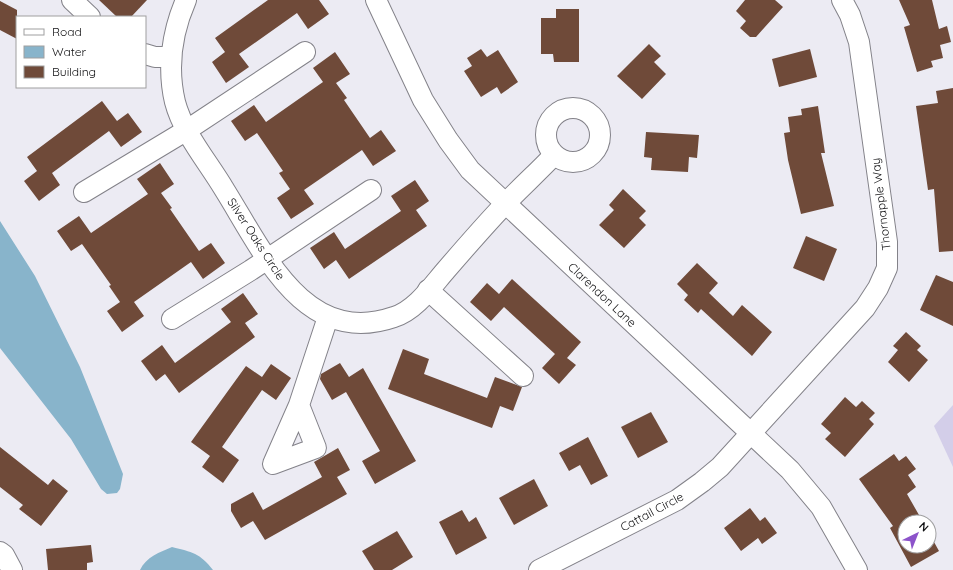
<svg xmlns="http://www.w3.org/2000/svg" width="953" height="570" viewBox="0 0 953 570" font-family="Quicksand,sans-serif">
<rect width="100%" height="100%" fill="#ecebf3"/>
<path fill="#d3cee9" d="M953,405V467L934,426Z"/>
<g fill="#88b4cb">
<path d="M0,221L35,276L80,367L123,474L120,489L117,493L107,494L101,489L71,439L0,348Z"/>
<path d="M172,547C192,552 200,553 213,570H140C146,557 160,552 172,547Z"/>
</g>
<g fill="#6f4a39">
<path d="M99,0H147L131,17H117Z"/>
<path d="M268,0H319L329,14L308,29L297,13L239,54L249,67L226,83L212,62L225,52L215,38Z"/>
<path d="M745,0H775L783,7L756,37H750L740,28L746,21L736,11Z"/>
<path d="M899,0H932L939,29L947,26L951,42L940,45L943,58L931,61L933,67L917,72L904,27L910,25Z"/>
<path d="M0,1L17,10V39L0,30Z"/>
<path d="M556,9H579V62H554L553,54H541V18H556Z"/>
<path d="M649,44L661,56L654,62L666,74L642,99L617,76Z"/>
<path d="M481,49L487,57L498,50L518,82L501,94L497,87L481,97L464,71L472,66L467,58Z"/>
<path d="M810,49L817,77L779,87L772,59Z"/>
<path d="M335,52L350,74L336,83L347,98L344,100L370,138L381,130L396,151L373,166L362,150L304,190L314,204L291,219L277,198L290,189L279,173L283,171L257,133L245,141L231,121L254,105L266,122L323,82L313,68Z"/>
<path d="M953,88V251L939,252L934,189L928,190L916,106L938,103L936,91Z"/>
<path d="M102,101L117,121L128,113L142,132L121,147L109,131L52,173L60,185L39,201L24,181L37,171L27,157Z"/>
<path d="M818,106L825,153H821L834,206L801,214L788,160L784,133L790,132L788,117L802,115L801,109Z"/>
<path d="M646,132L699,135L697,158L689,157L688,172L651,170L652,158L644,157Z"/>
<path d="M160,163L174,184L161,193L172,208L170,209L199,251L211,243L225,263L203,279L191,262L134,302L144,316L122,332L107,311L120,302L109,286L111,285L82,244L71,251L57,231L79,216L91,233L148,194L137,179Z"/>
<path d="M415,180L429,201L416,210L427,226L349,279L336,260L324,269L310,248L334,232L345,249L401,211L391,196Z"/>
<path d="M623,189L646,211L639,218L646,225L624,248L599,225L614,210L609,205Z"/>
<path d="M806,236L837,249L824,281L793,268Z"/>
<path d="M697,263L718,283L709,293L733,316L742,305L772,332L752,356L701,309L698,313L684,300L688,295L677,284Z"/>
<path d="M936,275L953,282V326L920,310Z"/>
<path d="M512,279L581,342L567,358L576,365L559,384L542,368L555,354L504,307L491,321L470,302L487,283L499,294Z"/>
<path d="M243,293L258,314L245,323L255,337L179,393L165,374L156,381L141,361L162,345L175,363L231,322L221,309Z"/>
<path d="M906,332L921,346L917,350L928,360L909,382L888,362L898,350L893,346Z"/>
<path d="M403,349L429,359L424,374L487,398L495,377L522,387L513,411L500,406L492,428L388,389Z"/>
<path d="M340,363L349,377L363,368L416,461L375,484L362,461L380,451L346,392L332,400L320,379L321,374Z"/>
<path d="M271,364L291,378L276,400L262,390L222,447L239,460L223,483L202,467L210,456L191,442L246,366L262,377Z"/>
<path d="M845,397L856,407L862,401L875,413L869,419L874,424L845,457L825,439L831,433L821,424Z"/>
<path d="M651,412L668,442L638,458L621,427Z"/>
<path d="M588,437L608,476L591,485L580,465L569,471L559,453Z"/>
<path d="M0,447L48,485L53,479L68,491L41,526L19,509L23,505L0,487Z"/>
<path d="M338,448L350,470L337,477L347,494L265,540L253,521L241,528L231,511V504L253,492L263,510L322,477L314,462Z"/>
<path d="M894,454L899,461L906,456L916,469L908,475L916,487L907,494L923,522H905V546H929V533L939,551L911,567L890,528L893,526L859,479Z"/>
<path d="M534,479L548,506L514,525L499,498Z"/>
<path d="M750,508L760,521L765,517L777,533L762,544L758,538L741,551L724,528Z"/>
<path d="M462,510L469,522L476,517L487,538L456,555L439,522Z"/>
<path d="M397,531L413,557L392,570H374L362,551Z"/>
<path d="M91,545L93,562L87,563V570H48L46,549Z"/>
</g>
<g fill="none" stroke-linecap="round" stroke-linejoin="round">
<defs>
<g id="minor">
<path d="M72,0L90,17"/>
<path d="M186,0C172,32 167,68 175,102C183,133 208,162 224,189C263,251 304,348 394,317C416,310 432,286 446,270C465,248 484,226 504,205C520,188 538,172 554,155"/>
<path d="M376,0L423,100L448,140L470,170L790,470L821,507L857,570"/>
<path d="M145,54L155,57H171"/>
<circle cx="573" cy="135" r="27"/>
<path d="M84,192L187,130L305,52"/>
<path d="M428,290L523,376"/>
<path d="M172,319L251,270L371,190"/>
<path d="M299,405L273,464L316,448L299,405L328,317"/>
<path d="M0,552L4,555L12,570"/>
<path d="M539,570L677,500L702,482L720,467L865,308L878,288L887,268V242L859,42L850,15L842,0"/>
</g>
</defs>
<use href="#minor" stroke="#838289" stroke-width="22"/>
<use href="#minor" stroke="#fff" stroke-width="20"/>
</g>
<g text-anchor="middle" stroke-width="4" stroke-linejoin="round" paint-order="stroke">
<g font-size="12" fill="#101012" stroke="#fff">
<text transform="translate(881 204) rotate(-97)" y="4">Thornapple Way</text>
<text transform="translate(256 239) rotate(57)" y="4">Silver Oaks Circle</text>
<text transform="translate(602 295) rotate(43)" y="4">Clarendon Lane</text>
<text transform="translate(652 512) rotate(-28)" y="4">Cattail Circle</text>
</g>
</g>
<rect x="16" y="16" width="130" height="72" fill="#ffffff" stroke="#9f9fa0"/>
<rect x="24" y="29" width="20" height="6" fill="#ffffff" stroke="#9f9fa0"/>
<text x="52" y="36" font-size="12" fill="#101012">Road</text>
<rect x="24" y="46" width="20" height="12" fill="#88b4cb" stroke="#9f9fa0"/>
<text x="52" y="56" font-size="12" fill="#101012">Water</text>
<rect x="24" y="66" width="20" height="12" fill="#6f4a39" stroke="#9f9fa0"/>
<text x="52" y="76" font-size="12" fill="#101012">Building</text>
<g transform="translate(917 534) rotate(43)"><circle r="19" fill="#ffffff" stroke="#9f9fa0"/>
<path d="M0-3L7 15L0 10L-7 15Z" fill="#8c53ca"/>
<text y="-6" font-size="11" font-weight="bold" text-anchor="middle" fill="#101012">N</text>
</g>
</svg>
